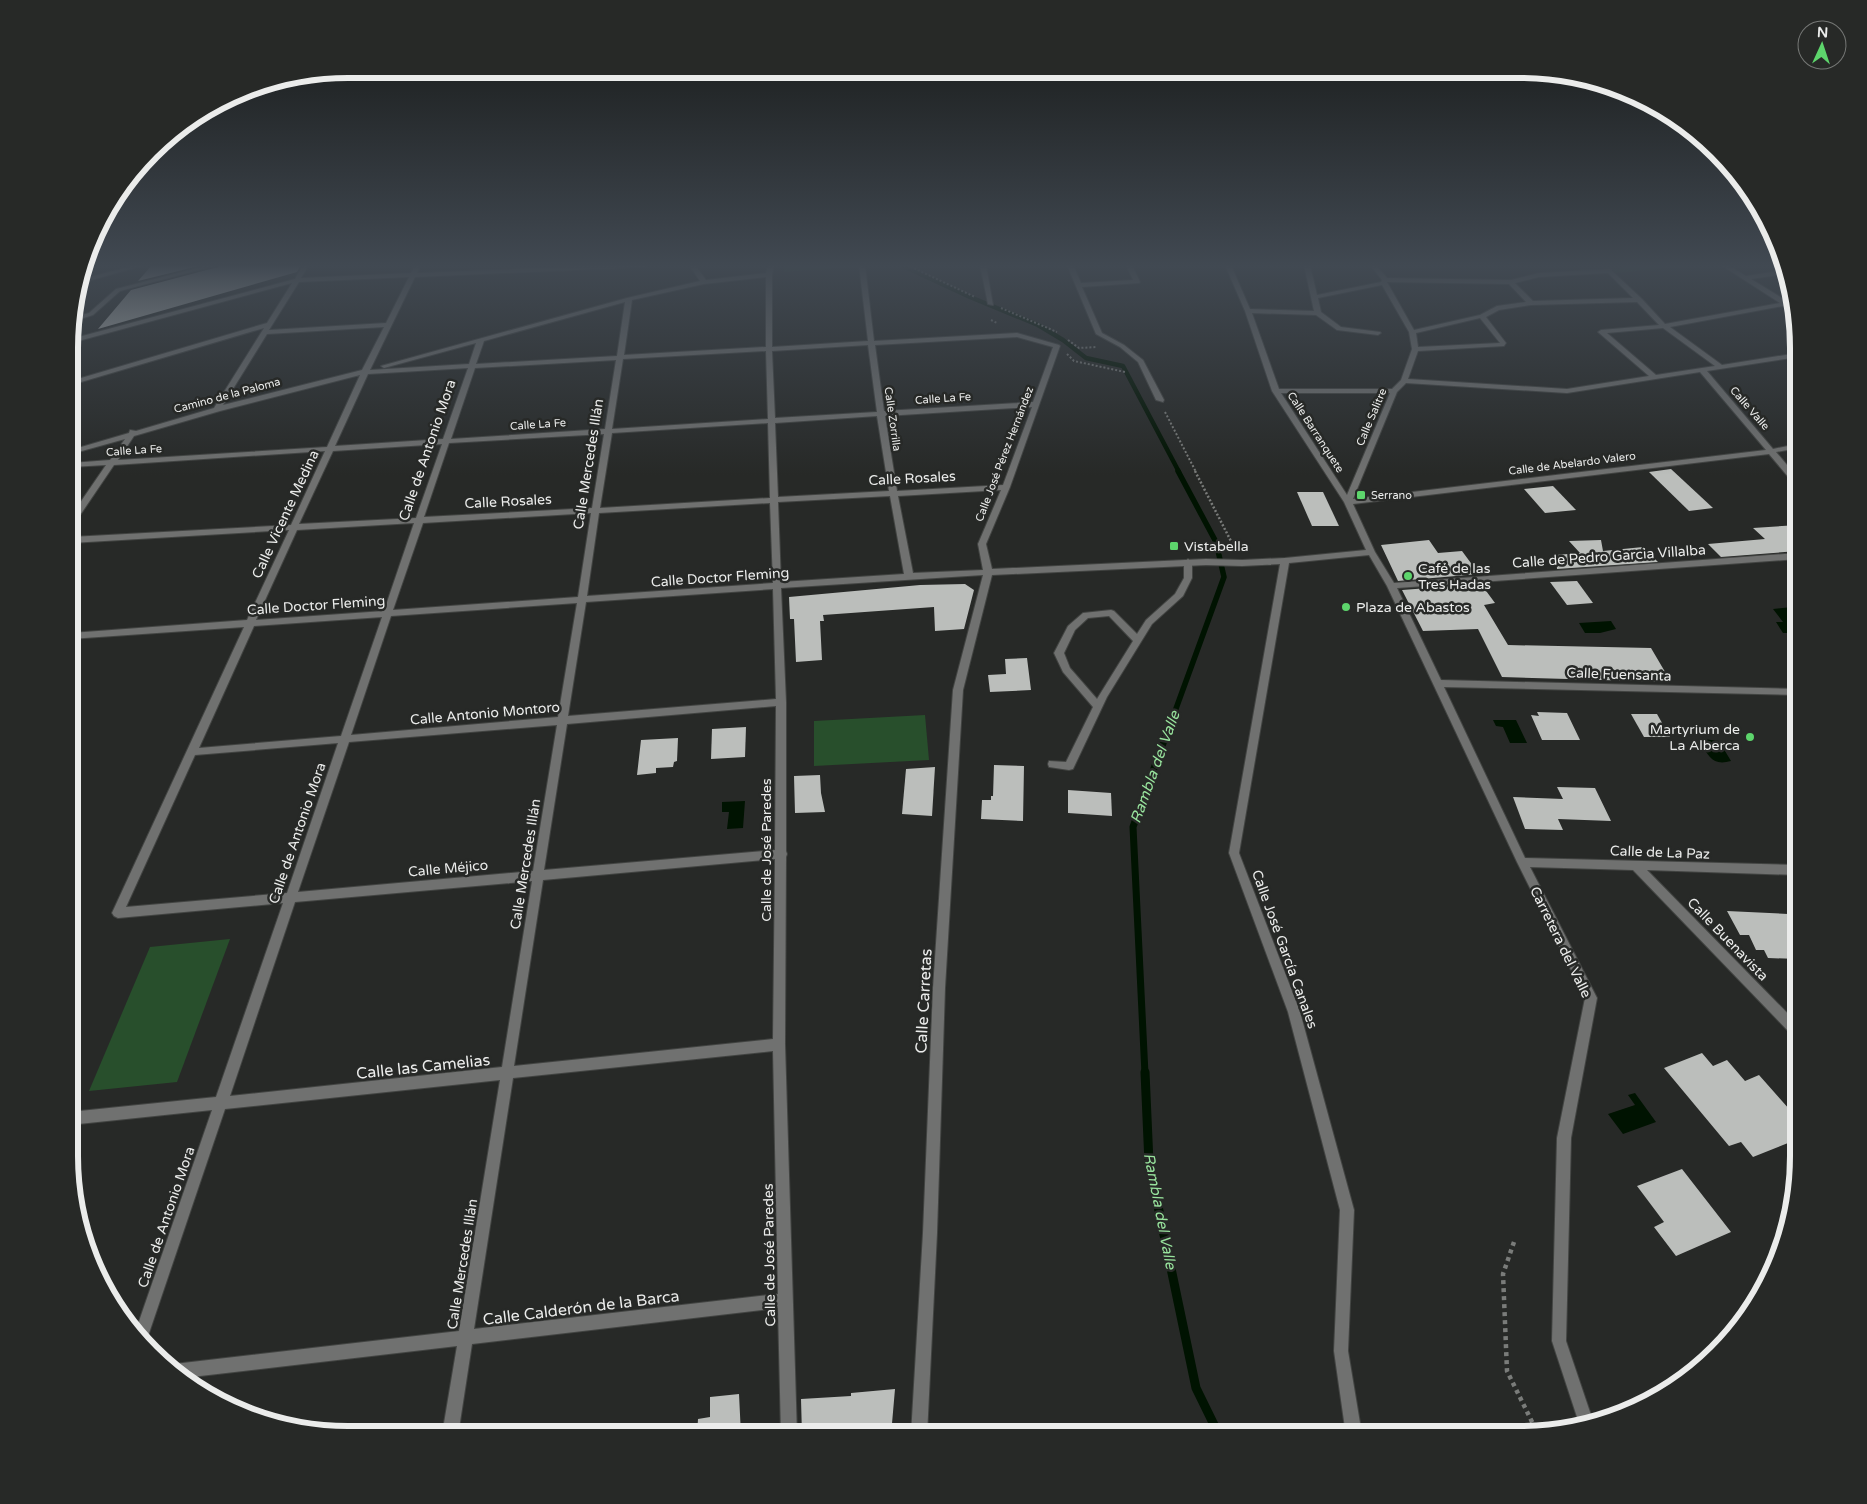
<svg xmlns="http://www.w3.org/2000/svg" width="1867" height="1504" viewBox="0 0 1867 1504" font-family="'Varela Round',sans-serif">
<rect width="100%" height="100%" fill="#272927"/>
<g fill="#284f2c">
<path d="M784,265H855L856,267L784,272Z"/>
<path d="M1623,265H1701L1616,273L1605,270L1625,268Z"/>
<path d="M925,715L929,760L814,766V721Z"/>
<path d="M230,939L177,1082L89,1091L150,947Z"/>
</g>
<g fill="#001301">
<path d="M1792,607L1798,615V633H1783L1776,622H1783L1773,609Z"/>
<path d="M1611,621L1616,629L1600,633H1585L1579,623Z"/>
<path d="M1493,720H1516L1527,743H1510L1503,727L1496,726Z"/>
<path d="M1703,739L1719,741L1731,761C1713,766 1709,757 1700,742Z"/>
<path d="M745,801L743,828L727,829L729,812H722V802Z"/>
<path d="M1635,1093L1656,1122L1623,1134L1608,1114L1635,1105L1628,1095Z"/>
</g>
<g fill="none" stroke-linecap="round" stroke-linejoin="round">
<path stroke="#001301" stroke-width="4.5" d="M901,265L970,297L1038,325L1063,340L1086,358L1123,366L1179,472"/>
<path stroke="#001301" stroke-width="5.5" d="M1166,736L1224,577L1216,542L1178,471"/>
<path stroke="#001301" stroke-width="7" d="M1145,1074L1133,827L1166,735"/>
<path stroke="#001301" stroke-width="9" d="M1145,1072L1149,1163L1196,1388L1219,1435"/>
</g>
<g fill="#bbbebb">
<path d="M152,265H203L138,281Z"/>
<path d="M220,265H301L297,272L98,329L131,290L218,267Z"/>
<path d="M1671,469L1713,508L1689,511L1649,472Z"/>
<path d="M1553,486L1576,510L1545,513L1524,489Z"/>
<path d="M1297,492H1323L1339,526H1312Z"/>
<path d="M1798,525V551L1721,557L1708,544L1765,539L1753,528Z"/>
<path d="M1429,540L1438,553L1462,551L1479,574L1398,581L1381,545Z"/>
<path d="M1601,540L1603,551L1643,547L1658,562L1557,569L1556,555L1580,553L1569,541Z"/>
<path d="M1577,581L1593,603L1567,605L1550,582Z"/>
<path d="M965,584L974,590L964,629L935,631L934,607L823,615L824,621H820L822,660L796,662L794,619H790L789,597L920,585Z"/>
<path d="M1481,584L1495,603L1484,605L1508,645L1651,648L1671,682L1502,677L1478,629L1423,631L1402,590Z"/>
<path d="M1027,658L1031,690L990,692L988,675L1006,674L1005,659Z"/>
<path d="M1537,712L1567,713L1580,740H1542L1531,715L1539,716Z"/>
<path d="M1631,714H1657L1670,737H1644Z"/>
<path d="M746,727L745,757L711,759L712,729Z"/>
<path d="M678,738L677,761L674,762L673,767L656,768V773L637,775L641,740Z"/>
<path d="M994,765L1024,766L1023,821L981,819L982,800H991V796H993Z"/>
<path d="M935,767L932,816L902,814L906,769Z"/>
<path d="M820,775L821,793L825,812L795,813L794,776Z"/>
<path d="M1557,787L1595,788L1611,821L1558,819L1563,830L1525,829L1513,797L1563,799Z"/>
<path d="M1068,790L1111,793L1112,816L1068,813Z"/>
<path d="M1727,911L1788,914L1790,919H1798V959L1768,958L1764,950H1756L1749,935H1740Z"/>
<path d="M1702,1053L1713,1066L1727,1060L1745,1081L1759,1075L1798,1119V1139L1753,1157L1741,1142L1729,1146L1664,1068Z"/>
<path d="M1682,1169L1731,1232L1676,1256L1654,1227L1664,1222L1637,1186Z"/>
<path d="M895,1389L891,1435H802L801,1399L851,1396V1393Z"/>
<path d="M739,1394L741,1435H697L698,1419L710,1417V1397Z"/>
</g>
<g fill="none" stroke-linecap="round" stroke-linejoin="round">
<defs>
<path id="lane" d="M1188,559L1192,562V578L1183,596L1152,624L1107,697L1073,769L1069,770L1049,767L1048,764L1049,761L1066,762L1093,707L1063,672L1054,653L1068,626L1083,613L1111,610L1114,611L1137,634L1146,620L1175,594L1184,578V562ZM1109,616L1133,641L1097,699L1070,668L1064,653L1075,630L1088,618Z"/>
<g id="street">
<path d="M136,265H145L81,283L82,279Z"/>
<path d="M209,265H218L120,291L93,315L71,322V318L89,313L116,289Z"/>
<path d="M303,265H309L301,278L411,273L415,265H421L417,273L609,265H647L644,267L415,277L370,370L469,364L476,343L384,368L381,366L627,298L700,281L689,265H695L706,280L766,273L768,265H774L772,275V347L868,341L859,265H865L874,341L1017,333L1059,345L1060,346L1010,487L986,544L992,569L1206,559L1242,560L1285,558L1366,550L1344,502L1272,391L1245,311L1225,265H1231L1250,309L1314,311L1304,265H1310L1317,295L1381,282L1382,280L1370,265H1376L1387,278L1511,280L1539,273L1610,269L1642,299L1665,324L1780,303L1721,265H1728L1746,276L1785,270L1786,274L1751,279L1787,301L1794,300V304L1670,327L1722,365L1798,353V357L1707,371L1773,449L1798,444V448L1776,452L1798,478V485H1795L1769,454L1353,504L1375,552L1394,583L1798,553V559L1397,588L1441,680L1798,689V695L1444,687L1525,858L1798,865V875L1647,870L1798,1024V1039L1794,1037L1633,870L1530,867L1597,998L1571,1138L1566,1341L1593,1421L1579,1423L1552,1341L1557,1138L1585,998L1517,862L1387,586L1369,555L1289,563L1239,853L1300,1012L1354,1210L1348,1351L1362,1435H1346L1334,1351L1340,1210L1288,1012L1229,853L1280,564L1242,566L1206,565L992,575L963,690L945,988L937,1233L927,1435H911L923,1233L933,988L953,690L983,575L781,588L786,702V851L787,854L786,857L785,1044L797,1435H781L778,1308L472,1344L458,1435H442L457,1346L183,1378L168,1369L174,1364L459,1331L500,1080L225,1109L146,1342L136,1330L212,1110L69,1125L70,1112L216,1097L283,903L118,918L114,916L112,913L244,627L70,639L71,633L247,620L289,530L71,543V537L291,525L325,451L114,465L74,524H71V516L106,465L71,467V463L110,460L125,439L71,454V450L129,433L130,430L136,431L214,408L264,328L71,385V381L267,323L292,283L71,343V339L295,279ZM1608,273L1633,298L1533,301L1515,283L1539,277ZM409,277L386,323L269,330L299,282ZM766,277V347L624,355L632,300L704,284ZM1387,282L1509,284L1526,302L1497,306L1480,315L1414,330ZM1382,285L1409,332L1412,349L1401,380L1392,389H1279L1252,313L1316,315L1337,330L1378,335L1381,333L1380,332L1341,327L1321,312L1318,298ZM625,302L617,356L476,364L484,341ZM1637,302L1659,325L1601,330L1598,332L1649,376L1567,389L1408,379L1418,351L1504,346L1506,343L1486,317L1499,310L1531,305ZM1480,318L1500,343L1418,347L1416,333ZM384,327L362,370L223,405L267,334ZM1663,328L1715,366L1656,375L1607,333ZM1017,337L1053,347L1033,402L884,411L875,345ZM868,345L877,412L775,418L772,351ZM766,351L768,419L612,429L623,359ZM616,360L605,429L451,439L475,368ZM468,368L443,439L335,446L368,374ZM1700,372L1766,450L1353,499L1397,392L1406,383L1567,393ZM360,375L327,447L118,460L134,436L220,411ZM1281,393H1390L1347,495ZM1032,407L1003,485L897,491L885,416ZM877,416L889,491L778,497L775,423ZM768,423L770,498L600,508L612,433ZM604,434L592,508L424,517L449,443ZM442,444L416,518L299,524L333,451ZM1001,490L978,544L983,570L913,573L898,496ZM890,496L904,574L781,582L778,502ZM770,503L773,583L587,596L599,513ZM591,513L578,597L393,610L423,523ZM414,523L384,611L256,620L297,530ZM773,589L776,699L568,716L586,602ZM577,603L558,717L351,735L391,616ZM382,617L341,736L199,748L254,626ZM776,706L775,850L544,870L567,724ZM557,725L533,871L298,892L349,742ZM338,743L287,893L126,907L195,755ZM775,859L773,1039L514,1066L543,880ZM532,881L502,1067L230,1096L295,902ZM773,1051L778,1294L474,1329L513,1078Z"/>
<path d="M980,265H986L993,305L988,304Z"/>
<path d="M1067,265H1073L1081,283L1133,280L1126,265H1132L1140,282L1139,283L1082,287L1102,333L1124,345L1143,360L1164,400L1163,402L1156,400L1138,362L1120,347L1096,334Z"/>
</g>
</defs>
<use href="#lane" stroke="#424442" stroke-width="2"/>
<use href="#street" stroke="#424442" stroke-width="2"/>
<g stroke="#7a7c7a" stroke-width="2" stroke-dasharray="2 2" stroke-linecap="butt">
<path d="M907,265L975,297"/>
<path d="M1001,308L1057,332"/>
<path d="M991,320L997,323"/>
<path d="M1068,340L1079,348L1097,347"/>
<path d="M1067,354L1074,361L1125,372"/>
<path d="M1165,412L1196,472"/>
</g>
<path stroke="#7a7c7a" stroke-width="2.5" stroke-dasharray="2 2" stroke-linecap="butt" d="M1195,471L1235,549"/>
<path stroke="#7a7c7a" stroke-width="4.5" stroke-dasharray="4 4" stroke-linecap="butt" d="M1514,1242L1503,1274L1507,1371L1537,1432"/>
<use href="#lane" fill="#707170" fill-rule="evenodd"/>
<use href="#street" fill="#707170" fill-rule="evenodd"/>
</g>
<linearGradient id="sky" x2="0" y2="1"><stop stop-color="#151715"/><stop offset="0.56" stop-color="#414952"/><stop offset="1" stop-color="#414952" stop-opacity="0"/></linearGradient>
<rect width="1867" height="475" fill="url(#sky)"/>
<g fill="#5dd56c" stroke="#272927" stroke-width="2">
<rect x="1356" y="490" width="10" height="10" rx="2.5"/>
<rect x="1169" y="541" width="10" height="10" rx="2.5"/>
<circle cx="1408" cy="576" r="5"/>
<circle cx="1346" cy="607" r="5"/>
<circle cx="1750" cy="737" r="5"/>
</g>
<g text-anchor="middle" stroke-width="5" stroke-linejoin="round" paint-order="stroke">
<g font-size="11" fill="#ebeceb" stroke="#272927">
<text transform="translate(227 395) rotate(-15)" y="4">Camino de la Paloma</text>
<text transform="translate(943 398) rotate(-4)" y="4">Calle La Fe</text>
<text transform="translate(1750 408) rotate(49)" y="4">Calle Valle</text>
<text transform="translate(1371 417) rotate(-67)" y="4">Calle Salitre</text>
<text transform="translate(893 419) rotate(82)" y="4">Calle Zorrilla</text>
<text transform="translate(538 424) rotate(-4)" y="4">Calle La Fe</text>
<text transform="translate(1316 432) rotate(57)" y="4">Calle Barranquete</text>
<text transform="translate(134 450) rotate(-4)" y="4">Calle La Fe</text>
<text transform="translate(1004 454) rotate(-69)" y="4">Calle José Pérez Hernández</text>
<text transform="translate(1572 463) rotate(-7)" y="4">Calle de Abelardo Valero</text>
</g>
<g font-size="11" fill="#ebeceb" stroke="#272927" text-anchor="start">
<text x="1371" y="499">Serrano</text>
</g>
<g font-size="14" fill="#ebeceb" stroke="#272927">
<text transform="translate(427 450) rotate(-71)" y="5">Calle de Antonio Mora</text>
<text transform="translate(588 464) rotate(-81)" y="5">Calle Mercedes Illán</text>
<text transform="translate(912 478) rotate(-3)" y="5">Calle Rosales</text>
<text transform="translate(508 501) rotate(-3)" y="5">Calle Rosales</text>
<text transform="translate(285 514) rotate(-65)" y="5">Calle Vicente Medina</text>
<text transform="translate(1609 556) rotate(-4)" y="5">Calle de Pedro Garcia Villalba</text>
<text transform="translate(720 577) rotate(-4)" y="5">Calle Doctor Fleming</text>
<text transform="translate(316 605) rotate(-4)" y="5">Calle Doctor Fleming</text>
<text transform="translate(1619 674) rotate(2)" y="5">Calle Fuensanta</text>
<text transform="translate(485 713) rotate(-5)" y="5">Calle Antonio Montoro</text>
<text transform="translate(297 833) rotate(-71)" y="5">Calle de Antonio Mora</text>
<text transform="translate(766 850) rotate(-90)" y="5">Calle de José Paredes</text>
<text transform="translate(1660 852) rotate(2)" y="5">Calle de La Paz</text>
<text transform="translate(525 864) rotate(-81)" y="5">Calle Mercedes Illán</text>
<text transform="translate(448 868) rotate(-5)" y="5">Calle Méjico</text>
<text transform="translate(1728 939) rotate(46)" y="5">Calle Buenavista</text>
<text transform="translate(1561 942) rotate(64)" y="5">Carretera del Valle</text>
<text transform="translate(1285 949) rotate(70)" y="5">Calle José García Canales</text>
<text transform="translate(166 1217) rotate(-71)" y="5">Calle de Antonio Mora</text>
<text transform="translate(769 1255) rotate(-91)" y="5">Calle de José Paredes</text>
<text transform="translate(462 1264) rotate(-81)" y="5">Calle Mercedes Illán</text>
</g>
<g font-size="14" fill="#ebeceb" stroke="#272927" text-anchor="start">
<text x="1184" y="551">Vistabella</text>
<text x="1418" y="573">Café de las<tspan x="1418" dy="16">Tres Hadas</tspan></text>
<text x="1356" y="612">Plaza de Abastos</text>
<text x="1740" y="734" text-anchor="end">Martyrium de<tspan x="1740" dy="16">La Alberca</tspan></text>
</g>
<g font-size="15" font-style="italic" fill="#98e39d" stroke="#272927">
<text transform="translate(1155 767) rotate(-70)" y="5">Rambla del Valle</text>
<text transform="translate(1160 1211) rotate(79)" y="5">Rambla del Valle</text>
</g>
<g font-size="16" fill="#ebeceb" stroke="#272927">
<text transform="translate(923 1001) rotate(-87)" y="6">Calle Carretas</text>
<text transform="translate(423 1066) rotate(-6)" y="6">Calle las Camelias</text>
<text transform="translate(581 1307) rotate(-7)" y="6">Calle Calderón de la Barca</text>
</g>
</g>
<path d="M0 0H1867V1504H0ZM348 78H1520A270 270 0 0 1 1790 348V1156A270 270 0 0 1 1520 1426H348A270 270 0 0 1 78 1156V348A270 270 0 0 1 348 78Z" fill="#272927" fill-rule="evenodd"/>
<path fill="none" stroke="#ebeceb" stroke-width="6" d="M348 78H1520A270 270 0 0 1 1790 348V1156A270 270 0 0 1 1520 1426H348A270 270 0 0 1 78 1156V348A270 270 0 0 1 348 78Z"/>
<g transform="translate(1822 45) rotate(3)"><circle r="24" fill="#272927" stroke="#757775"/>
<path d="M0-4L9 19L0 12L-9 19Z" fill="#5dd56c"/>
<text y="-8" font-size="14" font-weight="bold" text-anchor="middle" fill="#ebeceb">N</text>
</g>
</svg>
